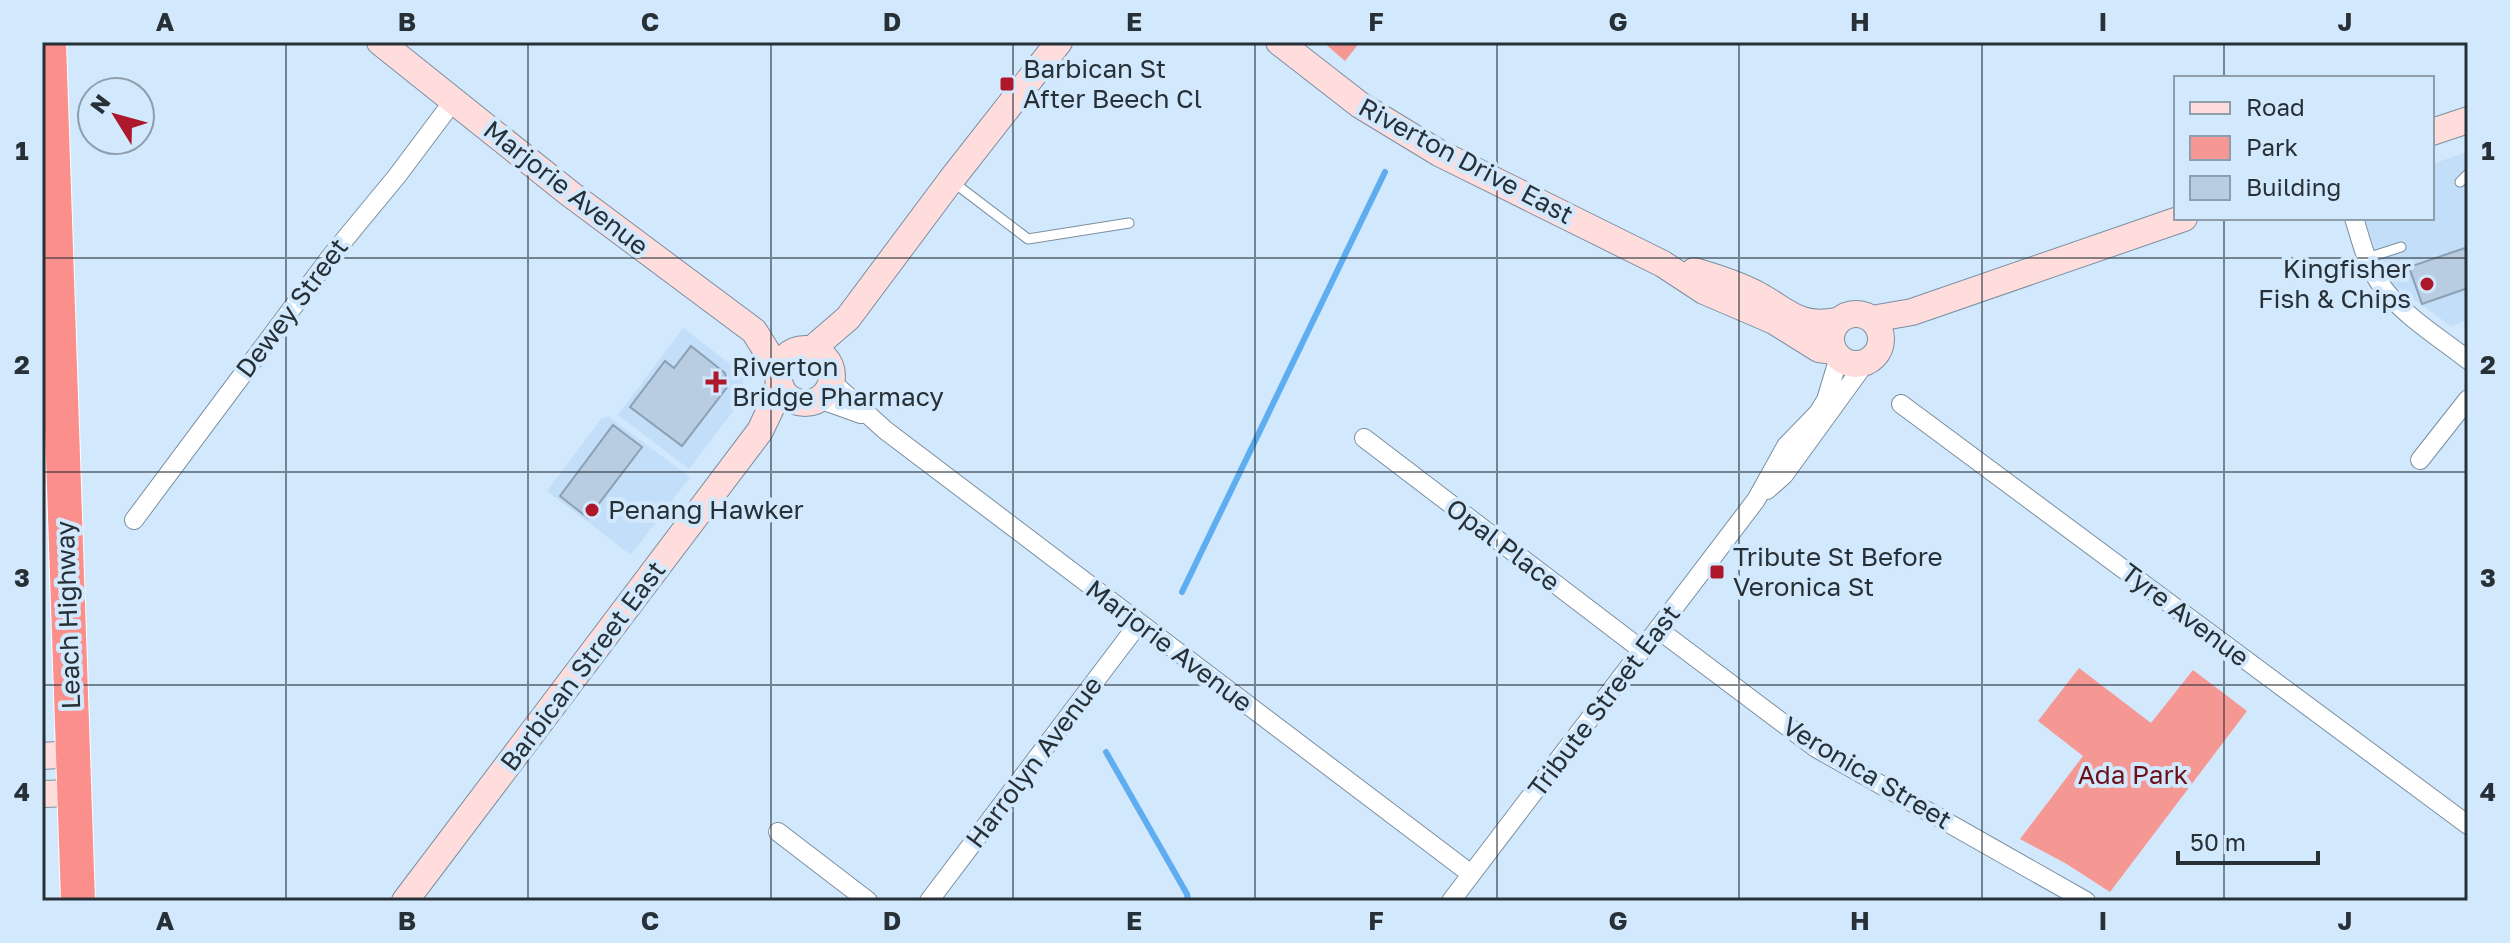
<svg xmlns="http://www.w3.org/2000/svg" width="2510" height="943" viewBox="0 0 2510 943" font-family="'Golos Text',sans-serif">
<rect width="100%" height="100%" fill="#d2e8fc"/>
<g fill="#c3def8">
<path d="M2468,152V320L2451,326L2385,279L2364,218H2432V164Z"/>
<path d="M683,328L742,373L745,395L689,469L618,415Z"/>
<path d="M609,417L690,477L631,555L547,491L602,418Z"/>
</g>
<g fill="#f59894">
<path d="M1323,42H1360L1345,61Z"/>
<path d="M2079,668L2151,723L2193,670L2247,711L2110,892L2065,863L2020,839L2083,756L2038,721Z"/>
</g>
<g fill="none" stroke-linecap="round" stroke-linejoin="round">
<g stroke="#5fadf1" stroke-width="6">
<path d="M1182,592L1385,172"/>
<path d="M1106,752L1187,894L1188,901"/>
</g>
</g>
<g fill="#b8cde1" stroke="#8ca0b3" stroke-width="2">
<path d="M2468,247V288L2422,304L2409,267Z"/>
<path d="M691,346L725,373L728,386L682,446L630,407L665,361L674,368Z"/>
<path d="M613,425L642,447L588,518L560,496Z"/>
</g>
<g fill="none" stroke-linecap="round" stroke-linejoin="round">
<defs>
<g id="lane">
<path d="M953,182L1028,239L1129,223"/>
<path d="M2460,182L2468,174"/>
<path d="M2367,258L2401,247"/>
</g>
<g id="street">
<path d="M2354,218C2361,240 2366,263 2379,282C2400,314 2439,337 2468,360"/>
<path d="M832,382L885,430L1471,874"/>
<path d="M819,399L861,414"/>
<path d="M1901,404L2468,825"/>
<path d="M1364,438L1642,650"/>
<path d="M2420,460L2468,399"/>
<path d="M1767,490L1784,475L1866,362"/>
<path d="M134,520L331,256L397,176L454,100"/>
<path d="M1659,630L1816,748L2086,901"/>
<path d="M778,832L868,901"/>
<path d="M929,901L1139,623"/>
<path d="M1451,901L1756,500L1786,446L1818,413L1826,400L1839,357"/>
</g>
<g id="secondary">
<path d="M380,42L569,193L754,331L779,371"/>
<path d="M1279,42L1360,105L1439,153L1663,264L1704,291L1774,321L1819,349L1834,351"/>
<path d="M2432,132L2468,120"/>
<path d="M1694,271C1715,277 1738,284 1758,295C1789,312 1798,328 1837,321"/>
<circle cx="1856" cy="339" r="25"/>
<path d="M1872,319L1912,312L2184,218"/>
<path d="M812,349L848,318L951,180L1059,42"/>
<circle cx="805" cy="376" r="27"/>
<path d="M42,756L73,754"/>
<path d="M42,794L75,793"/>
<path d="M405,901L760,431L781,387"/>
</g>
<path id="highway" d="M49,42L78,901"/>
</defs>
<use href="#lane" stroke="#7b8fa2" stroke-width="11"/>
<use href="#street" stroke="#7b8fa2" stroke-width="20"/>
<use href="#secondary" stroke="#7b8fa2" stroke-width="28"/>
<use href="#highway" stroke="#fff" stroke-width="36"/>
<use href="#lane" stroke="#fff" stroke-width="9"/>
<use href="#street" stroke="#fff" stroke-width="18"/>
<use href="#secondary" stroke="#fedddc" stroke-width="26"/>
<use href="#highway" stroke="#fb8f8b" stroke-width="34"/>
</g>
<path fill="none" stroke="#273037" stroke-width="2" stroke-opacity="0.55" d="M286,42V901M528,42V901M771,42V901M1013,42V901M1255,42V901M1497,42V901M1739,42V901M1982,42V901M2224,42V78M2224,218V901M42,258H2468M42,472H2468M42,685H2468"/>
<g fill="#ad192a" stroke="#d2e8fc" stroke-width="3">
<rect x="999" y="76" width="16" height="16" rx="4"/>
<circle cx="2427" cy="284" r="8"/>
<path d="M712 370h8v8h8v8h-8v8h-8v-8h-8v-8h8z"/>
<circle cx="592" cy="510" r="8"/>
<rect x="1709" y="564" width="16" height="16" rx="4"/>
</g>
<g text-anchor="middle" stroke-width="8" stroke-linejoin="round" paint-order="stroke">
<g font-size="26" fill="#273037" stroke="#d2e8fc" text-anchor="start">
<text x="1023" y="78">Barbican St<tspan x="1023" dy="30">After Beech Cl</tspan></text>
<text x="2411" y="278" text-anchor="end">Kingfisher<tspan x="2411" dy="30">Fish &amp; Chips</tspan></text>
<text x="732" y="376">Riverton<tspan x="732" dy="30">Bridge Pharmacy</tspan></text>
<text x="608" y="519">Penang Hawker</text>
<text x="1733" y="566">Tribute St Before<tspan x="1733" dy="30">Veronica St</tspan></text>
</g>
<g font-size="26" fill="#273037" stroke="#d2e8fc">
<text transform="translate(1466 161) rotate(28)" y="9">Riverton Drive East</text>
<text transform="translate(566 188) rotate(38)" y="9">Marjorie Avenue</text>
<text transform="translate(292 308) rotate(-53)" y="9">Dewey Street</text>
<text transform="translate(1503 545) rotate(37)" y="9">Opal Place</text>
<text transform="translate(68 615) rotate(-92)" y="9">Leach Highway</text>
<text transform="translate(2185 615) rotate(37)" y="9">Tyre Avenue</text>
<text transform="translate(1169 646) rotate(37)" y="9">Marjorie Avenue</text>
<text transform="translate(583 666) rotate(-53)" y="9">Barbican Street East</text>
<text transform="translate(1604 701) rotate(-53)" y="9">Tribute Street East</text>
<text transform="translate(1034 762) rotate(-53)" y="9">Harrolyn Avenue</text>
<text transform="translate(1867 773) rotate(31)" y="9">Veronica Street</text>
</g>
<g font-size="26" fill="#6b0f18" stroke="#d2e8fc">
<text x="2133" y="784">Ada Park</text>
</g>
</g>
<rect width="2510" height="943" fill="none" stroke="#d2e8fc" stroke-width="88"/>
<rect x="2174" y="76" width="260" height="144" fill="#d2e8fc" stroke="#8e9ead" stroke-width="2"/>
<rect x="2190" y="102" width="40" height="12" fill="#fedddc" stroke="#8e9ead" stroke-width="2"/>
<text x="2246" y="116" font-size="24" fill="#273037">Road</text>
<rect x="2190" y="136" width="40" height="24" fill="#f59894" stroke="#8e9ead" stroke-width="2"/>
<text x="2246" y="156" font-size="24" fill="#273037">Park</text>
<rect x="2190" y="176" width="40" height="24" fill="#b8cde1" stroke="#8e9ead" stroke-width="2"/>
<text x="2246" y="196" font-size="24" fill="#273037">Building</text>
<g transform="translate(116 116) rotate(307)"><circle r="38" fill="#d2e8fc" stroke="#8e9ead" stroke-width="2"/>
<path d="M0-6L14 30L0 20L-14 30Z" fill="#ad192a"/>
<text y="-12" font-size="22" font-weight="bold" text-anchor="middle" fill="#273037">N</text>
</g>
<path d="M2178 851v12h140v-12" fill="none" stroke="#273037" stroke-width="4"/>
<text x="2190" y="851" font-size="24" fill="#273037" stroke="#d2e8fc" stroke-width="6" paint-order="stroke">50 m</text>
<rect x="44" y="44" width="2422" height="855" fill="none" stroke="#273037" stroke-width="3"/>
<g font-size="26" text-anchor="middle" font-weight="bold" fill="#273037">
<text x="165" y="31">A</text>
<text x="407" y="31">B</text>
<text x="650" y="31">C</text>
<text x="892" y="31">D</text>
<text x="1134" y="31">E</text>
<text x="1376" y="31">F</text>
<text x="1618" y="31">G</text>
<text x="1860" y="31">H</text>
<text x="2103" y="31">I</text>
<text x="2345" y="31">J</text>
<text x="22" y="160">1</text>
<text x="2488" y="160">1</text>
<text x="22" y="374">2</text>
<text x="2488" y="374">2</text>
<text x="22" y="587">3</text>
<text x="2488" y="587">3</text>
<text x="22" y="801">4</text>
<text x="2488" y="801">4</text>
<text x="165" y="930">A</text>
<text x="407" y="930">B</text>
<text x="650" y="930">C</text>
<text x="892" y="930">D</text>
<text x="1134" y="930">E</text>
<text x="1376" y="930">F</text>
<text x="1618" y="930">G</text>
<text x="1860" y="930">H</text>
<text x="2103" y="930">I</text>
<text x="2345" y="930">J</text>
</g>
</svg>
